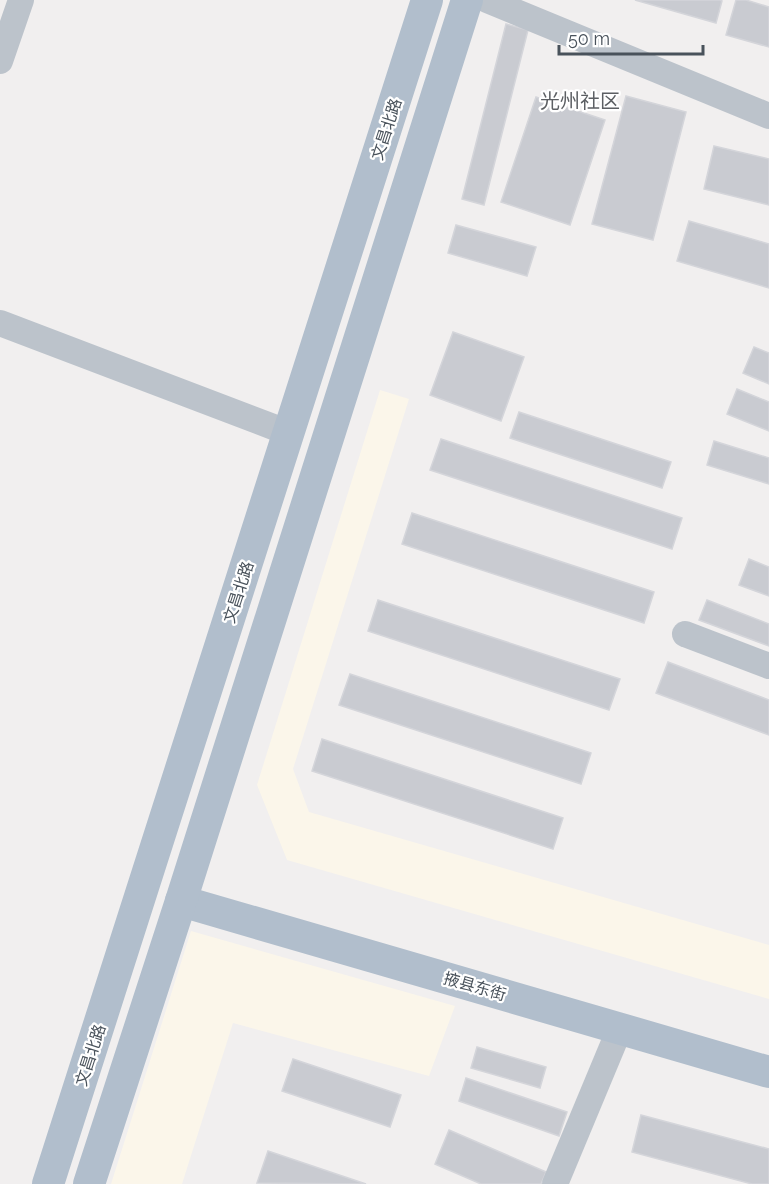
<svg xmlns="http://www.w3.org/2000/svg" width="769" height="1184" viewBox="0 0 769 1184" font-family="Raleway,'Noto Sans SC',sans-serif">
<rect width="100%" height="100%" fill="#f1efef"/>
<g fill="#fbf6ea">
<path d="M380,390L409,399L293,769L309,812L769,945V999L287,860L257,785Z"/>
<path d="M191,931L455,1006L429,1076L233,1023L182,1184H111Z"/>
</g>
<g fill="#c9cbd1" stroke="#d4d5da" stroke-width="1.5">
<path d="M635,0H720L722,1L716,23Z"/>
<path d="M736,0H746L769,7V47L726,35Z"/>
<path d="M506,24L528,30L484,205L462,199Z"/>
<path d="M626,96L686,112L653,240L592,224Z"/>
<path d="M536,97L605,120L570,225L501,202Z"/>
<path d="M714,146L769,159V205L704,189Z"/>
<path d="M689,221L769,244V288L677,261Z"/>
<path d="M456,225L536,247L527,276L448,253Z"/>
<path d="M453,332L524,357L501,421L430,395Z"/>
<path d="M754,347L769,353V384L743,373Z"/>
<path d="M737,389L769,402V431L727,414Z"/>
<path d="M519,412L671,462L662,488L510,438Z"/>
<path d="M441,439L682,518L672,549L430,470Z"/>
<path d="M714,441L769,458V484L707,465Z"/>
<path d="M412,513L654,592L644,623L402,544Z"/>
<path d="M749,559L769,567V596L739,585Z"/>
<path d="M378,600L620,679L609,710L368,631Z"/>
<path d="M707,600L769,624V646L699,620Z"/>
<path d="M668,662L769,700V735L656,693Z"/>
<path d="M350,674L591,753L581,784L339,705Z"/>
<path d="M322,739L563,818L553,849L312,771Z"/>
<path d="M477,1047L546,1067L540,1088L471,1068Z"/>
<path d="M293,1059L401,1095L390,1127L282,1091Z"/>
<path d="M466,1078L567,1112L559,1136L459,1101Z"/>
<path d="M641,1115L769,1149V1184H752L632,1152Z"/>
<path d="M449,1130L546,1172L541,1184H481L435,1164Z"/>
<path d="M268,1151L366,1184L257,1183Z"/>
</g>
<g fill="none" stroke-linecap="round" stroke-linejoin="round">
<g stroke="#bcc3cb" stroke-width="26">
<path d="M487,0L769,116"/>
<path d="M0,61L21,0"/>
<path d="M0,323L289,433"/>
<path d="M685,634L769,666"/>
<path d="M555,1184L620,1028"/>
</g>
<g stroke="#b1becc" stroke-width="32">
<path d="M181,901L769,1072"/>
<path d="M48,1184L427,0"/>
<path d="M89,1184L181,901L467,0"/>
</g>
</g>
<g text-anchor="middle" stroke-width="4.5" stroke-linejoin="round" paint-order="stroke">
<g font-size="16" fill="#49525b" stroke="#fff">
<text transform="translate(386 129) rotate(-72)" y="6">文昌北路</text>
<text transform="translate(238 592) rotate(-72)" y="6">文昌北路</text>
<text transform="translate(475 986) rotate(16)" y="6">掖县东街</text>
<text transform="translate(90 1055) rotate(-72)" y="6">文昌北路</text>
</g>
<g font-size="20" fill="#5c5f63" stroke="#fff">
<text x="580" y="108">光州社区</text>
</g>
</g>
<path d="M559 45v9h144v-9" fill="none" stroke="#49525b" stroke-width="3"/>
<text x="568" y="45" font-size="18" fill="#49525b" stroke="#ffffff" stroke-width="4.5" paint-order="stroke">50 m</text>
</svg>
